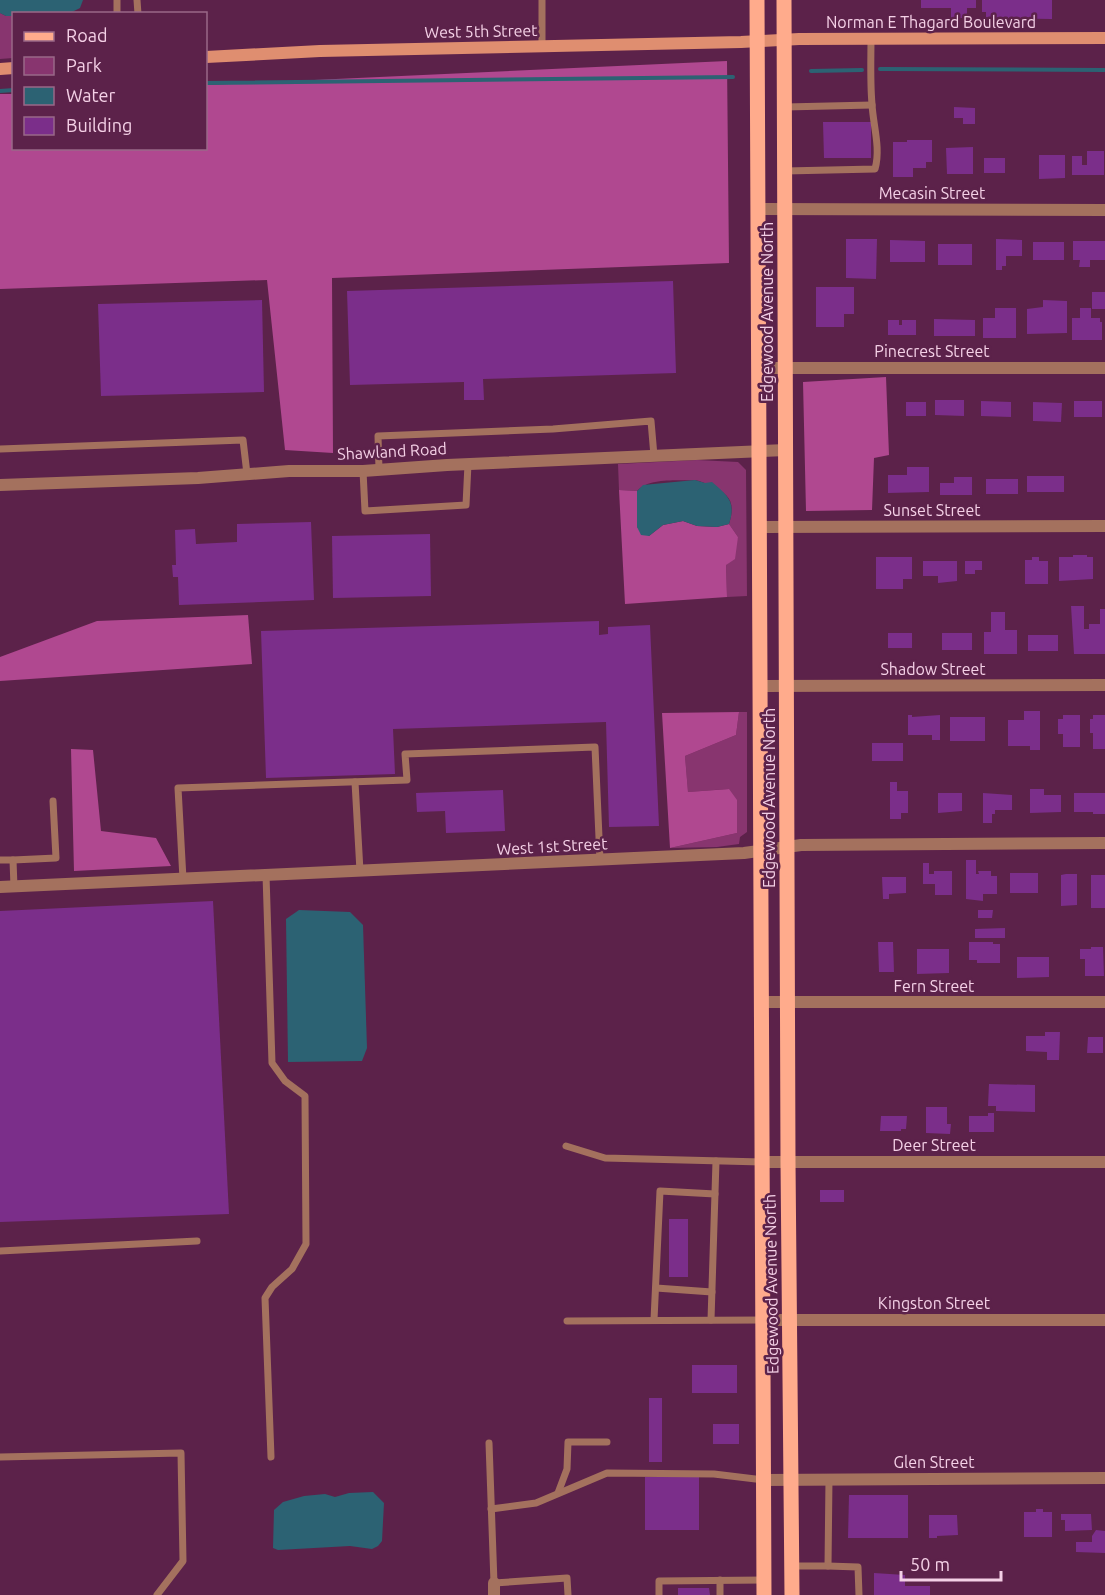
<svg xmlns="http://www.w3.org/2000/svg" width="1105" height="1595" viewBox="0 0 1105 1595" font-family="Ubuntu,sans-serif">
<rect width="100%" height="100%" fill="#5c224a"/>
<g fill="#88356f">
<path d="M0,13L6,16H13V58L0,59Z"/>
<path d="M697,460L738,462L746,470L747,596L727,597L726,565L738,537L729,524C736,502 730,494 709,485C704,483 701,481 695,480C678,481 649,477 637,491L619,490L618,464Z"/>
<path d="M739,712H747V832L740,837L739,844L717,847L670,848L737,833L728,789L688,792L685,756L736,735Z"/>
</g>
<g fill="#b04890">
<path d="M727,61L729,263L332,278L333,453L285,450L267,280L0,289V94H13L14,148H206V85Z"/>
<path d="M886,377L889,455L874,458L872,510L806,511L803,382Z"/>
<path d="M619,490L637,491V527L649,536L663,525L683,521L697,526L717,527L729,524L738,537L735,559L726,565L727,597L625,604Z"/>
<path d="M248,615L252,664L0,681V657L97,621Z"/>
<path d="M739,712L736,735L685,756L688,792L729,789L737,800V833L670,848L662,713Z"/>
<path d="M71,749L93,750L101,831L156,838L171,866L74,871Z"/>
</g>
<g fill="#2c6273">
<path d="M0,0H83L80,8L70,13H62L14,14L13,16H6L0,13Z"/>
<path d="M695,480L705,483L712,482C729,496 736,503 729,524L717,527L697,526L683,521L663,525L649,536L641,535L637,527V491L643,485Z"/>
<path d="M299,910L350,912L363,925L367,1048L362,1061L288,1062L286,919Z"/>
<path d="M373,1492L384,1503L382,1541L378,1546L372,1549L350,1546L278,1550L273,1548L274,1510L283,1502L304,1496L325,1494L335,1497L349,1493Z"/>
</g>
<g fill="none" stroke-linecap="round" stroke-linejoin="round">
<g stroke="#2c6273" stroke-width="4">
<path d="M880,69L1104,70"/>
<path d="M811,71L862,70"/>
<path d="M206,83L733,77"/>
<path d="M0,91L14,90"/>
</g>
</g>
<g fill="#7b2e8a">
<path d="M921,0H976V8H967V18H951V8H921Z"/>
<path d="M982,0H1052V19L986,18V12H982Z"/>
<path d="M954,107L975,108V124H963V118H954Z"/>
<path d="M823,122H871V158H824Z"/>
<path d="M907,140H932V162H926V168H913V177H893V142H907Z"/>
<path d="M973,147V174H947L946,148Z"/>
<path d="M1087,151H1104V175H1072V156H1082V165H1087Z"/>
<path d="M1039,155H1065V178L1039,179Z"/>
<rect x="984" y="158" width="21" height="15"/>
<path d="M846,239H877L876,279L846,278Z"/>
<path d="M996,239L1022,240V256H1006V266H1002V270H996Z"/>
<path d="M890,240L925,241V262H890Z"/>
<path d="M1073,241H1105V260H1090V267H1079L1080,260H1073Z"/>
<rect x="1033" y="242" width="31" height="18"/>
<rect x="938" y="244" width="34" height="21"/>
<path d="M673,281L676,373L483,379L484,400H464V382L350,385L347,291Z"/>
<path d="M816,287H854V314H844V327H816Z"/>
<rect x="1092" y="292" width="13" height="17"/>
<path d="M262,300L264,392L101,396L98,304Z"/>
<path d="M1043,300L1067,301V333L1027,334V309L1043,307Z"/>
<path d="M995,308H1016V338H983V318H995Z"/>
<path d="M1080,308H1091V318H1100V322H1102V340H1072V318H1080Z"/>
<path d="M934,319L975,320V336H934Z"/>
<path d="M888,320H899V325H902V320H916V335H888Z"/>
<path d="M935,400H964V416L935,415Z"/>
<path d="M981,401L1011,402V417L981,416Z"/>
<rect x="1074" y="401" width="28" height="16"/>
<rect x="906" y="402" width="20" height="14"/>
<path d="M1033,402L1062,403L1061,422L1033,421Z"/>
<path d="M907,467H929V492L888,493V475H907Z"/>
<rect x="1027" y="476" width="37" height="16"/>
<path d="M954,477H972V495H940V483H954Z"/>
<rect x="986" y="479" width="32" height="15"/>
<path d="M311,522L314,600L179,605L178,577H173L172,565H176L175,530L195,529L196,544L237,542V524Z"/>
<path d="M430,534L431,596L333,598L332,536Z"/>
<path d="M1073,555H1087V557H1093V579L1059,581V557H1073Z"/>
<path d="M876,557H912V579H903V589H876Z"/>
<path d="M1032,557H1039V561H1048V584H1025V560H1032Z"/>
<path d="M923,561H957V581L938,583V576H923Z"/>
<path d="M965,561H982V570H975V574H965Z"/>
<path d="M1071,606H1084V629H1089V624H1100V609H1105V654H1074Z"/>
<path d="M991,612H1005V630H1017V654H984V632H991Z"/>
<path d="M599,621V635L608,634V627L650,625L659,826L609,827L606,722L393,729L395,774L266,778L261,631Z"/>
<rect x="888" y="633" width="24" height="15"/>
<rect x="942" y="633" width="30" height="17"/>
<rect x="1028" y="635" width="30" height="16"/>
<path d="M1024,711H1040V750H1030V746H1008V720H1024Z"/>
<path d="M908,715H912V717L940,715V740H932V735H908Z"/>
<path d="M1063,715H1080V747H1063V734H1058V719H1063Z"/>
<path d="M1093,715H1105V749H1093V733H1090V719H1093Z"/>
<rect x="950" y="717" width="35" height="24"/>
<rect x="872" y="743" width="31" height="18"/>
<path d="M890,782H897V791H908V813H901V819H890Z"/>
<path d="M1030,789H1044V795H1061V812L1030,813Z"/>
<path d="M503,790L505,831L446,833L445,811L417,812L416,793Z"/>
<path d="M938,793H962V811L938,813Z"/>
<path d="M983,793L1012,795V810H995V814H992V823H983Z"/>
<path d="M1074,793H1105V814H1093V812H1074Z"/>
<path d="M966,860H976V874H979L978,871H991V876H997V894H983V901L966,899Z"/>
<path d="M923,863H929V874H934V871H952V895H935V884H923Z"/>
<rect x="1010" y="873" width="28" height="20"/>
<path d="M1066,874H1077V905L1061,906V875Z"/>
<rect x="1091" y="875" width="14" height="33"/>
<path d="M882,877H906V893L889,894V899H883Z"/>
<path d="M213,901L229,1214L0,1222V911Z"/>
<path d="M978,910H993L992,918H978Z"/>
<path d="M1005,928V938H975V929Z"/>
<path d="M878,942H893L894,972H879Z"/>
<path d="M969,942H993V944H1000V963H977V960H969Z"/>
<path d="M1091,947H1103L1104,976H1085V959H1080V949H1091Z"/>
<path d="M917,949H949V973L917,974Z"/>
<path d="M1017,957H1049V977L1017,978Z"/>
<path d="M1045,1032H1060L1059,1060H1047V1052L1026,1051V1036H1045Z"/>
<path d="M1088,1037H1103V1053H1087Z"/>
<path d="M989,1084L1035,1085V1112L996,1111V1106H988Z"/>
<path d="M926,1107H947V1124H951L950,1134L926,1133Z"/>
<path d="M988,1113H994V1132H969V1116H988Z"/>
<path d="M881,1116H907L906,1129H901V1131H880Z"/>
<rect x="820" y="1190" width="24" height="12"/>
<rect x="669" y="1219" width="19" height="58"/>
<rect x="692" y="1365" width="45" height="28"/>
<rect x="649" y="1398" width="13" height="64"/>
<rect x="713" y="1424" width="26" height="20"/>
<rect x="645" y="1477" width="54" height="53"/>
<path d="M849,1495H908V1538H848Z"/>
<path d="M1036,1509H1043V1512H1052V1537H1024V1512H1036Z"/>
<path d="M1061,1514H1091L1092,1530L1065,1531V1520H1061Z"/>
<path d="M929,1515H957L958,1535L937,1536V1538H929Z"/>
<path d="M1096,1530L1105,1531V1553L1076,1552V1542H1092V1536Z"/>
<path d="M874,1573L905,1575V1586H930V1595H874Z"/>
<path d="M678,1588H709L710,1595H678Z"/>
</g>
<g fill="none" stroke-linecap="round" stroke-linejoin="round">
<g stroke="#a4715e" stroke-width="7">
<path d="M117,0V14"/>
<path d="M137,0L138,14"/>
<path d="M542,0V46"/>
<path d="M785,107L872,105"/>
<path d="M785,171L875,169C881,148 873,125 872,104C870,82 871,60 871,38"/>
<path d="M0,449L243,440L247,474"/>
<path d="M379,469L378,436L553,429L651,421L654,456"/>
<path d="M363,471L365,511L466,505L468,464"/>
<path d="M355,782L360,871"/>
<path d="M0,860H13L14,887"/>
<path d="M13,860L56,858L53,801"/>
<path d="M266,875L272,1063L285,1081L305,1096L306,1244L292,1269L272,1287L265,1298L271,1457"/>
<path d="M183,879L178,788L407,780L405,754L595,747L600,860"/>
<path d="M566,1146L605,1158L762,1162"/>
<path d="M0,1251L197,1241"/>
<path d="M656,1288L712,1292"/>
<path d="M654,1320L660,1191L715,1194"/>
<path d="M711,1320L716,1161"/>
<path d="M567,1321L763,1320"/>
<path d="M489,1443L494,1583L567,1578L568,1595"/>
<path d="M0,1457L181,1453L183,1561L157,1595"/>
<path d="M558,1493L567,1469L568,1442H607"/>
<path d="M491,1509L536,1503L607,1473L714,1474L764,1480"/>
<path d="M792,1566H828L829,1479"/>
<path d="M828,1566L858,1567L859,1595"/>
<path d="M720,1580V1595"/>
<path d="M659,1595V1581L764,1580"/>
</g>
<g stroke="#a4715e" stroke-width="12">
<path d="M758,209L1105,210"/>
<path d="M759,368H1105"/>
<path d="M0,485L198,478L289,471H363L447,465L786,450"/>
<path d="M760,527L1105,526"/>
<path d="M760,686L1105,685"/>
<path d="M0,887L744,853L801,845L1105,843"/>
<path d="M762,1002H1105"/>
<path d="M763,1162H1105"/>
<path d="M763,1320H1105"/>
<path d="M764,1480L1105,1478"/>
<path d="M494,1583V1595"/>
</g>
<g stroke="#df8e70" stroke-width="12">
<path d="M206,57L320,51L741,42L799,39L1105,38"/>
<path d="M0,69L14,68"/>
</g>
<g stroke="#ffab8c" stroke-width="15">
<path d="M757,0L764,1595"/>
<path d="M784,0L788,1162L792,1595"/>
</g>
</g>
<g text-anchor="middle" stroke-width="5" stroke-linejoin="round" paint-order="stroke">
<g font-size="16" fill="#f4d0e6" stroke="#5c224a">
<text x="931" y="28">Norman E Thagard Boulevard</text>
<text transform="translate(481 31) rotate(-1)" y="6">West 5th Street</text>
<text x="932" y="199">Mecasin Street</text>
<text transform="translate(767 312) rotate(-90)" y="6">Edgewood Avenue North</text>
<text x="932" y="357">Pinecrest Street</text>
<text transform="translate(392 451) rotate(-3)" y="6">Shawland Road</text>
<text x="932" y="516">Sunset Street</text>
<text x="933" y="675">Shadow Street</text>
<text transform="translate(769 798) rotate(-90)" y="6">Edgewood Avenue North</text>
<text transform="translate(552 846) rotate(-3)" y="6">West 1st Street</text>
<text x="934" y="992">Fern Street</text>
<text x="934" y="1151">Deer Street</text>
<text transform="translate(771 1284) rotate(-91)" y="6">Edgewood Avenue North</text>
<text x="934" y="1309">Kingston Street</text>
<text x="934" y="1468">Glen Street</text>
</g>
</g>
<rect x="12" y="12" width="195" height="138" fill="#5c224a" stroke="#996888" stroke-width="1.5"/>
<rect x="24" y="32" width="30" height="9" fill="#ffab8c" stroke="#996888" stroke-width="1.5"/>
<text x="66" y="42" font-size="18" fill="#f4d0e6">Road</text>
<rect x="24" y="57" width="30" height="18" fill="#88356f" stroke="#996888" stroke-width="1.5"/>
<text x="66" y="72" font-size="18" fill="#f4d0e6">Park</text>
<rect x="24" y="87" width="30" height="18" fill="#2c6273" stroke="#996888" stroke-width="1.5"/>
<text x="66" y="102" font-size="18" fill="#f4d0e6">Water</text>
<rect x="24" y="117" width="30" height="18" fill="#7b2e8a" stroke="#996888" stroke-width="1.5"/>
<text x="66" y="132" font-size="18" fill="#f4d0e6">Building</text>
<path d="M901 1571v9h100v-9" fill="none" stroke="#f4d0e6" stroke-width="3"/>
<text x="910" y="1571" font-size="18" fill="#f4d0e6" stroke="#5c224a" stroke-width="4.5" paint-order="stroke">50 m</text>
</svg>
